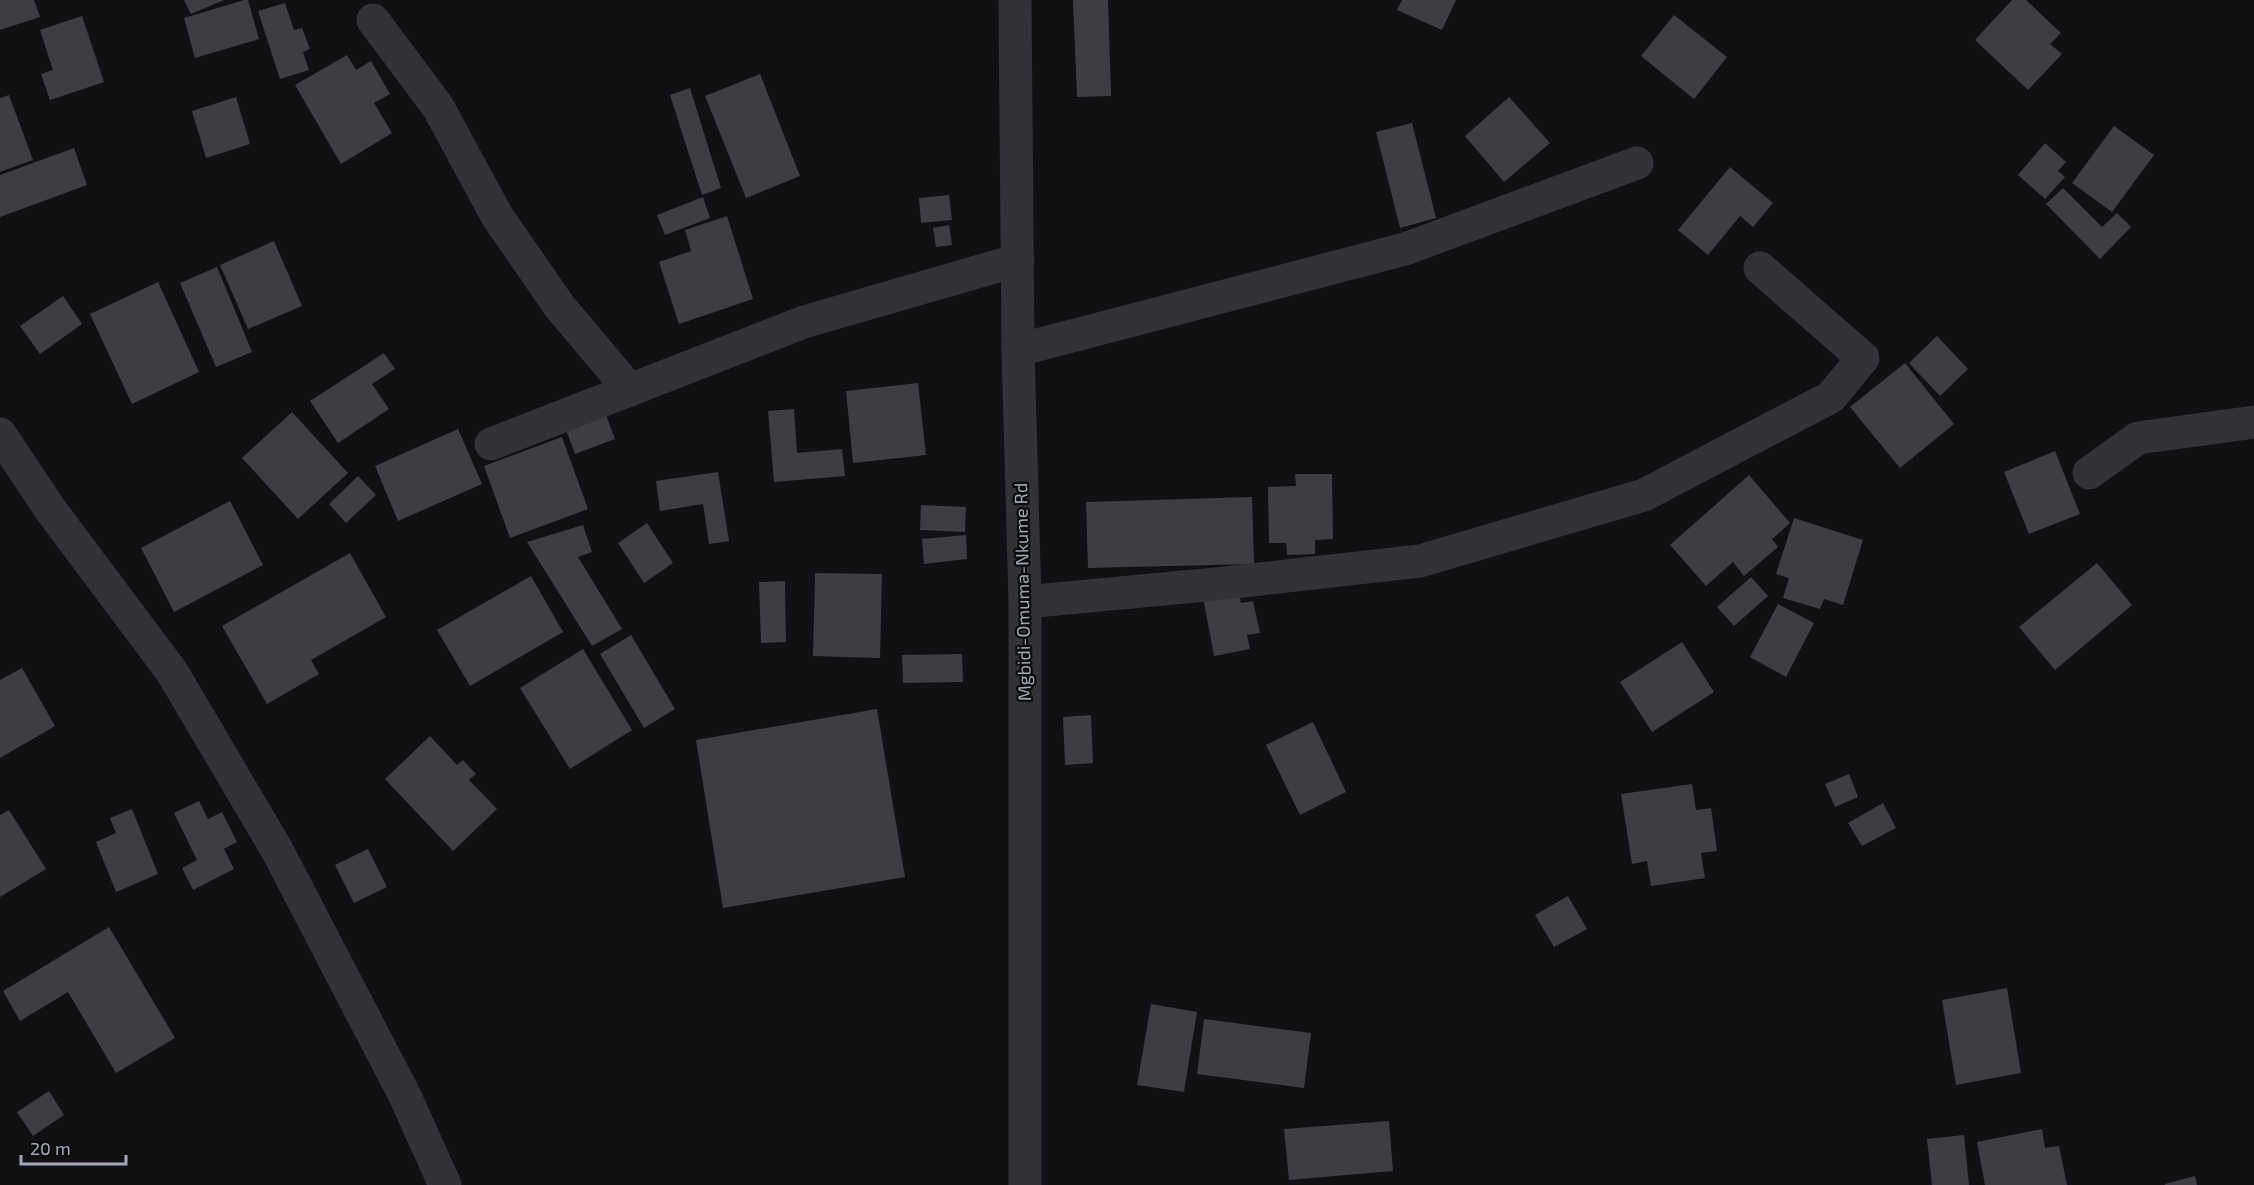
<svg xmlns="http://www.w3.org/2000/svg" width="2254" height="1185" viewBox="0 0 2254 1185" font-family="'Exo 2',sans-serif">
<rect width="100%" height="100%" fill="#111113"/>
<g fill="#3d3e43">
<path d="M0,0H34L40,17L0,30Z"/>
<path d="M184,0H224L191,14Z"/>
<path d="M244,0H248L259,39L195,58L184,18Z"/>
<path d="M1073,0H1108L1111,96L1077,97Z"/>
<path d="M1402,0H1456L1442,30L1397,10Z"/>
<path d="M2012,0H2026L2061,33L2050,44L2062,54L2028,90L1975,40Z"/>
<path d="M285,3L294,30L302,28L310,49L303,52L309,70L280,79L258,11Z"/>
<path d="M1674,15L1727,57L1694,99L1641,56Z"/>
<path d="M82,16L104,82L50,100L41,74L53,70L40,30Z"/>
<path d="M347,55L356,70L371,61L390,94L374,103L392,133L341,164L295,85Z"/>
<path d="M760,74L800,176L746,198L705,96Z"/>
<path d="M690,88L721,188L702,195L670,95Z"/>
<path d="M9,95L33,160L0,172V98Z"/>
<path d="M236,97L250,144L206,158L192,111Z"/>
<path d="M1509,97L1550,143L1504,182L1465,136Z"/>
<path d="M1412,123L1436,218L1400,228L1376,132Z"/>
<path d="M2114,126L2154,155L2112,212L2072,183Z"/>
<path d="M2045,143L2066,162L2058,171L2065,177L2045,199L2018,175Z"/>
<path d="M74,148L87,185L0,217V175Z"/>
<path d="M1730,167L1773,203L1753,227L1740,216L1708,255L1678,230Z"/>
<path d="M2063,188L2102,227L2117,213L2131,227L2100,259L2046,204Z"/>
<path d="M949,195L952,220L921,223L919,198Z"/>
<path d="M703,197L710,218L665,235L657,215Z"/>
<path d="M727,216L753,299L679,324L659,262L691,251L685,230Z"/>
<path d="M949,225L952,245L936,247L933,228Z"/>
<path d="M274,241L302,306L248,329L220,265Z"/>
<path d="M217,267L252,352L216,367L180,283Z"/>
<path d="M158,282L199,372L132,404L90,314Z"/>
<path d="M63,296L82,324L40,354L20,326Z"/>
<path d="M1937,336L1968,369L1940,396L1909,363Z"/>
<path d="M384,353L395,369L372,384L389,409L338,443L310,401Z"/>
<path d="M1905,363L1954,424L1900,468L1850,407Z"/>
<path d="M918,383L926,455L853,463L846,391Z"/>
<path d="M794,409L797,453L842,449L845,476L774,482L768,411Z"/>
<path d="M292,412L348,473L298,519L242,458Z"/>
<path d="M606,415L615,439L575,454L566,430Z"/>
<path d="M458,429L482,484L398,521L375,466Z"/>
<path d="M562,437L588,509L510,538L484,466Z"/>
<path d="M2055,451L2080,514L2029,534L2004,472Z"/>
<path d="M718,472L729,541L709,544L703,504L660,511L656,481Z"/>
<path d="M1295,474H1332L1333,539L1315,540V554L1287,555L1286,543H1269L1268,487L1296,486Z"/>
<path d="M1749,475L1790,523L1772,539L1778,547L1744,576L1733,562L1706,586L1670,545Z"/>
<path d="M358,476L376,495L346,523L329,504Z"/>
<path d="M1252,497L1254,564L1088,568L1086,502Z"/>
<path d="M230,501L263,565L174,612L141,548Z"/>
<path d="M921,505L966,507L965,532L920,530Z"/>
<path d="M1794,518L1863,540L1843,605L1824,599L1820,609L1783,598L1789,578L1776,574Z"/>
<path d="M647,523L673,563L644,583L618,543Z"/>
<path d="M583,525L592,552L578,557L622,629L592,646L527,542Z"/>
<path d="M966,535L967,559L924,564L922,539Z"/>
<path d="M350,553L386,617L311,660L319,674L267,704L222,626Z"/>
<path d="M2097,563L2132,605L2055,670L2019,627Z"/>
<path d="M815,573L882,574L880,658L813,656Z"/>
<path d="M531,576L563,632L470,686L437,630Z"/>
<path d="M1751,577L1768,596L1734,626L1717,607Z"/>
<path d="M785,581L786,642L761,643L759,582Z"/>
<path d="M1238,590L1241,603L1253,601L1260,633L1247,635L1250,649L1214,656L1203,597Z"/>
<path d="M1778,604L1814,623L1786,677L1750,657Z"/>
<path d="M631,635L675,709L644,728L600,654Z"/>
<path d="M1682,642L1714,692L1652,732L1620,682Z"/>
<path d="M583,649L632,730L570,769L520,688Z"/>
<path d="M962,654L963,682L903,683L902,655Z"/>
<path d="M22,668L55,726L0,758V680Z"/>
<path d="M877,709L905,877L723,908L696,740Z"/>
<path d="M1091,715L1093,763L1065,765L1063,717Z"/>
<path d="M1313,722L1346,792L1300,815L1266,745Z"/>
<path d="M430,736L457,765L463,760L476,774L469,780L497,809L453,851L385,779Z"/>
<path d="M1849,774L1858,797L1835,807L1825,784Z"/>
<path d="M1692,784L1696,810L1711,808L1717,851L1701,853L1705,878L1651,886L1647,861L1632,864L1621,794Z"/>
<path d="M199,801L208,819L222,812L237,842L224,849L234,869L193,890L182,868L197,860L174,813Z"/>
<path d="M1883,803L1896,828L1862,846L1848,823Z"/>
<path d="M132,809L158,874L116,892L96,842L116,833L110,818Z"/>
<path d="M9,810L46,869L0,897V815Z"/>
<path d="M368,849L387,887L354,903L335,865Z"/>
<path d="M1568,896L1587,929L1554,947L1535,915Z"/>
<path d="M109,927L175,1038L116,1073L68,992L20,1021L3,991Z"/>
<path d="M2007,988L2021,1073L1956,1085L1942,1000Z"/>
<path d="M1151,1004L1197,1012L1184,1092L1137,1085Z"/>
<path d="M1204,1019L1311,1033L1304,1088L1197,1074Z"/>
<path d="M49,1091L64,1115L33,1136L17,1112Z"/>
<path d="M1389,1121L1393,1171L1289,1180L1284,1129Z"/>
<path d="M2042,1129L2045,1148L2059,1146L2067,1185H1985L1977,1142Z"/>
<path d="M1964,1135L1969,1185H1932L1927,1139Z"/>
<path d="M2195,1176L2197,1185H2165V1184Z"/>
</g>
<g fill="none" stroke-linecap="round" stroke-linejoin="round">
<g stroke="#323339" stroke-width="33">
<path d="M373,20L438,107L497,216L560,307L630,390"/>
<path d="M1018,350L1405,249L1637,163"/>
<path d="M0,434L50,509L172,672L277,850L405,1096L445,1185"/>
<path d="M491,444L804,322L1018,260"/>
<path d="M2089,473L2138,438L2254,422"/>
<path d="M1025,602L1216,584L1420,561L1644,495L1831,397L1863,358L1760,268"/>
</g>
<path stroke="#323339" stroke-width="33" d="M1015,0L1018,350L1025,602V1185"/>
</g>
<g text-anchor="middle" stroke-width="4.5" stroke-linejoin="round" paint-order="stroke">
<g font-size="18" fill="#a1a7b5" stroke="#0d0d0e">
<text transform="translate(1023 592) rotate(-91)" y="6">Mgbidi-Omuma-Nkume Rd</text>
</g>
</g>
<path d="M21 1155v9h105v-9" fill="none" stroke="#a1a7b5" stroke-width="3"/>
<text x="30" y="1155" font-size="18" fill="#a1a7b5" stroke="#0d0d0e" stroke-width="4.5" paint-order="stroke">20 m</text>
</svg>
